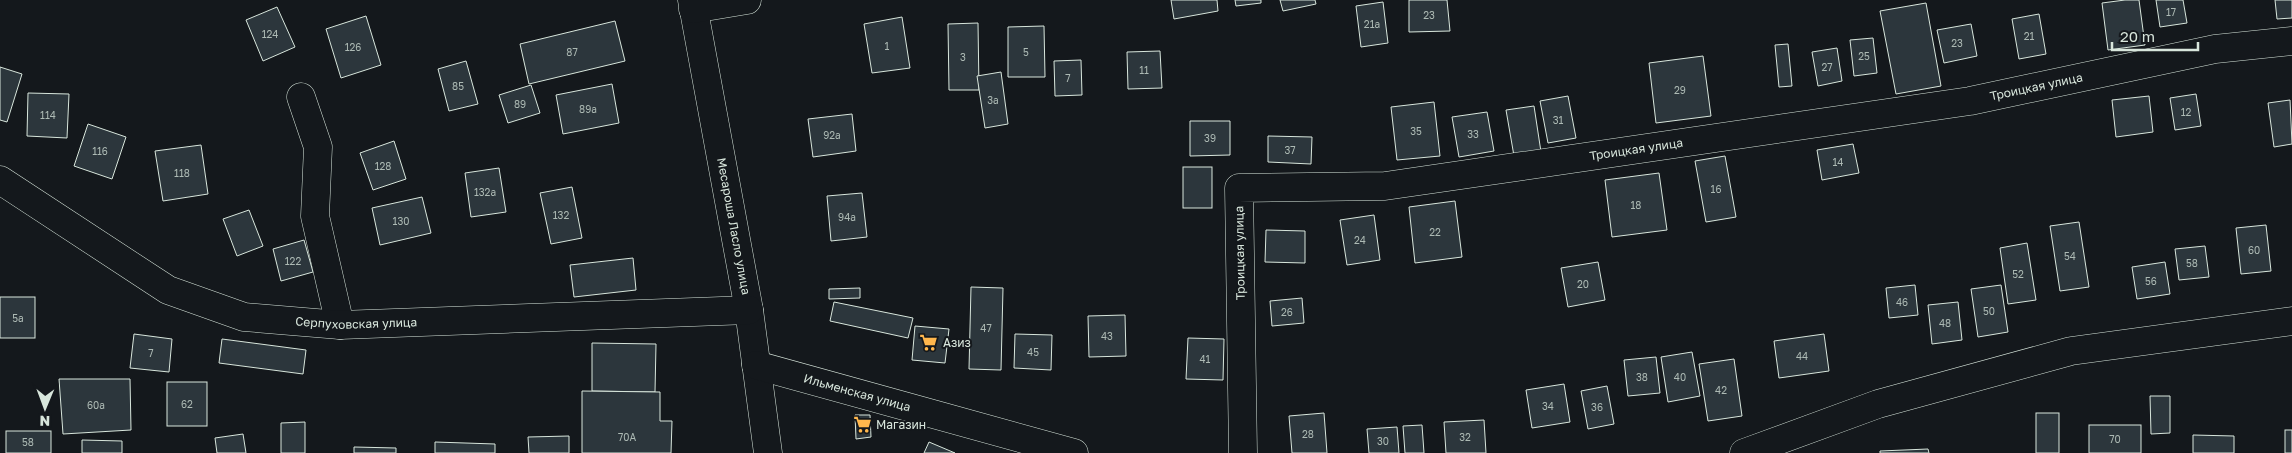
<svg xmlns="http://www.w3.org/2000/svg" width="2292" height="453" viewBox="0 0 2292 453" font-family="'Golos Text',sans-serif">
<rect width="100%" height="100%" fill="#14181c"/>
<g fill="#2c363c" stroke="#d8e6dc">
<path d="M1171,0H1217L1218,11L1174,19Z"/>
<path d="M1235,0H1261V3L1236,6Z"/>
<path d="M1280,0H1315L1316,4L1283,11Z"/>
<path d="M1409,0H1447L1450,31L1409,32Z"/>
<path d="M2125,0H2139L2145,45L2108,50L2102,3Z"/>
<path d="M2156,0H2183L2187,23L2160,27Z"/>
<path d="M2275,0H2292V18L2277,19Z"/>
<path d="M1383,2L1388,43L1361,47L1356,6Z"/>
<path d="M1926,3L1941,86L1896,94L1880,11Z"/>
<path d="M277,7L295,47L263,61L246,20Z"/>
<path d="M2039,14L2046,54L2019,59L2012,19Z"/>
<path d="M366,16L381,65L341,78L326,29Z"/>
<path d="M902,17L910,68L872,73L864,24Z"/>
<path d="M615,21L625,61L529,84L520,44Z"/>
<path d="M978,23L979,90H949L948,24Z"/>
<path d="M1971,24L1977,56L1944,63L1937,30Z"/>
<path d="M1044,26L1045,77H1008V27Z"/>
<path d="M1873,38L1877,73L1854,76L1850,40Z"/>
<path d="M1788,44L1792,86L1779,87L1775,45Z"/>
<path d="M1837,48L1842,81L1818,86L1812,52Z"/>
<path d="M1160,51L1162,88L1128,89L1127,52Z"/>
<path d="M1703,56L1711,116L1656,123L1649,63Z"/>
<path d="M1081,60L1082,95L1055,96L1054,61Z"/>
<path d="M466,61L478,104L449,111L438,69Z"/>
<path d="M0,67L22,74L7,122L0,120Z"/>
<path d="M1001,72L1008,124L985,128L977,76Z"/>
<path d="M612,84L619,123L563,134L556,95Z"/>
<path d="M531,85L540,113L508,123L499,95Z"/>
<path d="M28,93L69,94L67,138L27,136Z"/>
<path d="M2196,94L2201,126L2175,130L2170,98Z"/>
<path d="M1568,96L1576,138L1548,143L1540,101Z"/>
<path d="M2149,96L2153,132L2116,137L2112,100Z"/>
<path d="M2290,100L2292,144L2274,147L2268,103Z"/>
<path d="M1434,102L1440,156L1397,160L1391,107Z"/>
<path d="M1534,106L1541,152L1514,156L1506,110Z"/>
<path d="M1487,112L1494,151L1459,157L1452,117Z"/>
<path d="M852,114L856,151L813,157L808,119Z"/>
<path d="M1190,121H1230V155L1190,156Z"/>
<path d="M88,124L126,137L112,179L74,166Z"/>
<path d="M1268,136L1312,137L1311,164L1268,162Z"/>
<path d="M394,141L406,179L373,190L360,153Z"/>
<path d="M1853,144L1859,173L1822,180L1817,150Z"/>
<path d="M201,145L208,194L163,201L155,151Z"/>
<path d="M1725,156L1736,217L1706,222L1695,161Z"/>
<rect x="1183" y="167" width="29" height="41"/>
<path d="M499,168L506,212L471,217L465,173Z"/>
<path d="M1659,173L1667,230L1612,237L1605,180Z"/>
<path d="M572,187L582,238L551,244L540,193Z"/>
<path d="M862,193L867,237L831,241L827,196Z"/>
<path d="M422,197L431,233L380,245L372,208Z"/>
<path d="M1455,201L1462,257L1415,263L1409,207Z"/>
<path d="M249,210L263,246L237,256L223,219Z"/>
<path d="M1374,215L1380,260L1347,265L1340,220Z"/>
<path d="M2079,222L2089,287L2060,291L2050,226Z"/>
<path d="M2266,225L2271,271L2241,274L2236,228Z"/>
<path d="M1266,230L1305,231V263L1265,262Z"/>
<path d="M304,240L313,272L281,281L273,249Z"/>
<path d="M2027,243L2036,300L2008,304L2000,248Z"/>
<path d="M2205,246L2209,277L2179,280L2175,249Z"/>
<path d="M633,258L636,290L574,297L570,265Z"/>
<path d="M1598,262L1605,300L1568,307L1561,268Z"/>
<path d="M2165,262L2170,294L2137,299L2132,267Z"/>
<path d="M1915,285L1918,315L1889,318L1886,288Z"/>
<path d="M2001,285L2008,332L1978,337L1971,289Z"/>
<path d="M971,287L1003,288L1001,370L969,369Z"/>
<path d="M860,288V298L829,299V289Z"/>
<rect x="0" y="297" width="35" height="41"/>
<path d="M1302,298L1304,323L1272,326L1270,301Z"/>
<path d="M834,302L913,318L908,338L830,321Z"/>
<path d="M1958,302L1962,340L1932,344L1928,305Z"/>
<path d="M1125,315L1126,356L1089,357L1088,316Z"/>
<path d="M915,326L949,329L945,363L912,360Z"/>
<path d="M134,334L172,339L169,372L130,368Z"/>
<path d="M1015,334L1052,335L1051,370L1014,368Z"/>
<path d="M1824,334L1829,371L1779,378L1774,341Z"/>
<path d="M1188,338L1224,339L1223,380L1186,379Z"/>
<path d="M222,339L306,350L303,374L219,363Z"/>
<path d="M592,343L656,344L655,392L592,391Z"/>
<path d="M1692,352L1700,396L1668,402L1661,357Z"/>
<path d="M1656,357L1660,393L1628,396L1624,360Z"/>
<path d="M1734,359L1742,416L1708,421L1699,364Z"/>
<path d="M59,379H130L131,430L63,434Z"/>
<rect x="167" y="382" width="40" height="44"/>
<path d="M1564,384L1570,422L1532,428L1526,390Z"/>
<path d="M1607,386L1614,424L1588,429L1581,391Z"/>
<path d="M582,391L660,392V421H672L671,453H582Z"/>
<path d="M2150,396H2170V433L2151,434Z"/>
<path d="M1324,413L1327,453H1292L1289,416Z"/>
<rect x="2036" y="413" width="23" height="40"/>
<path d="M855,415H870L871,437L856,439Z"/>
<path d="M1484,420L1486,453H1446L1444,422Z"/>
<path d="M305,422V453H281V423Z"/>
<path d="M1422,425L1424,453H1405L1403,426Z"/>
<rect x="2089" y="425" width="52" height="28"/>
<path d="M1397,427L1399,453H1369L1367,429Z"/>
<rect x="2285" y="430" width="7" height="23"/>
<rect x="6" y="431" width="45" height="22"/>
<path d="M243,434L246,453H217L215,438Z"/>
<path d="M2193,435L2234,436V453H2193Z"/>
<path d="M569,436V453H529L528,437Z"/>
<path d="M82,440L122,441V453H82Z"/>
<path d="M435,442L495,444V453H435Z"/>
<path d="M929,442L955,453H924Z"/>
<path d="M354,447L396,448V453H354Z"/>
<path d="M1928,449L1929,453H1880V451Z"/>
</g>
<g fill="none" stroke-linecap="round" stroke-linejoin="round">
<defs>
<g id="minor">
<path id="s1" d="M692,0L749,310L768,453"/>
<path d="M693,9L747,0"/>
<path d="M301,97L318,147L315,216L340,325"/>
<path id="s2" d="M0,180L168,290L244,317L340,325L749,310"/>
<path id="s3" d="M756,365L1074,453"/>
<path id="s4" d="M1243,453L1239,188L1385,186L1970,101L2215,49L2292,41"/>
<path d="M1744,453L1878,404L2071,351L2292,321"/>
</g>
</defs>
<use href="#minor" stroke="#d8e6dc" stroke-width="29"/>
<use href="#minor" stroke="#14181c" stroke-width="28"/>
</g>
<defs>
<symbol id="supermarket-bare" viewBox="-9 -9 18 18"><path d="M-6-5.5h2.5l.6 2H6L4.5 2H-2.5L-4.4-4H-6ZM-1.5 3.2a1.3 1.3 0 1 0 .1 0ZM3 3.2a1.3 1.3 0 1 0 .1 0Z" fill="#ffb74d" stroke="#14181c" stroke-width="2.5" paint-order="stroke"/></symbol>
</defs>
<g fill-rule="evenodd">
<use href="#supermarket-bare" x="916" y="330" width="25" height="25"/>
<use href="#supermarket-bare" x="850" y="412" width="25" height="25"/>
</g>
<g text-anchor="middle" stroke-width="4" stroke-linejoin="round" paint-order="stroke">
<g font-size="10" fill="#adbab4">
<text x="2171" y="16">17</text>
<text x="1429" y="19">23</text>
<text x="1372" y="28">21а</text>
<text x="270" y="38">124</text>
<text x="2029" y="40">21</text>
<text x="1957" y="47">23</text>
<text x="887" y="50">1</text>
<text x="353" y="51">126</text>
<text x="572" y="56">87</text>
<text x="1026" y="56">5</text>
<text x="1864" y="60">25</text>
<text x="963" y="61">3</text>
<text x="1827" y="71">27</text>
<text x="1144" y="74">11</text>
<text x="1068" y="82">7</text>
<text x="458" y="90">85</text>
<text x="1680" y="94">29</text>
<text x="993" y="104">3а</text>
<text x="520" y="108">89</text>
<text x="588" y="113">89а</text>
<text x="2186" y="116">12</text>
<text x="48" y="119">114</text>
<text x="1558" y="124">31</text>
<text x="1416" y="135">35</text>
<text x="1473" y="138">33</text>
<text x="832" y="139">92а</text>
<text x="1210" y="142">39</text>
<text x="1290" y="154">37</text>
<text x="100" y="155">116</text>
<text x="1838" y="166">14</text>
<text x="383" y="170">128</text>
<text x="182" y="177">118</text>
<text x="1716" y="193">16</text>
<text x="485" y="196">132а</text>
<text x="1636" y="209">18</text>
<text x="561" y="219">132</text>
<text x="847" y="221">94а</text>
<text x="401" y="225">130</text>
<text x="1435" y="236">22</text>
<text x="1360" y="244">24</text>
<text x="2254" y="254">60</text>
<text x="2070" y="260">54</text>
<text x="293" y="265">122</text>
<text x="2192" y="267">58</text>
<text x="2018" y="278">52</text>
<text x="2151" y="285">56</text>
<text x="1583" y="288">20</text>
<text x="1902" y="306">46</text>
<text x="1989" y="315">50</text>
<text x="1287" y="316">26</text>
<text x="18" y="322">5а</text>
<text x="1945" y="327">48</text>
<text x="986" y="332">47</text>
<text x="1107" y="340">43</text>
<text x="1033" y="356">45</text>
<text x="151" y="357">7</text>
<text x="1802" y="360">44</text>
<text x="1205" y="363">41</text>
<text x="1642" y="381">38</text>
<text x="1680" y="381">40</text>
<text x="1721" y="394">42</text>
<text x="187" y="408">62</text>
<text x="96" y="409">60а</text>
<text x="1548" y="410">34</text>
<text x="1597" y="411">36</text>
<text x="1308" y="438">28</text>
<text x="627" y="441">70А</text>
<text x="1465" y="441">32</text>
<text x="2115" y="443">70</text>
<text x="1383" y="445">30</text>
<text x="28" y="446">58</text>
</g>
<g font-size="12" fill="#d8e6dc" stroke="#14181c">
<text dy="4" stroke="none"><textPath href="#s4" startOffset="1070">Троицкая улица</textPath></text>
<text dy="4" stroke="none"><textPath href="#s4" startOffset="665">Троицкая улица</textPath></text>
<text dy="4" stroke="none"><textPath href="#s1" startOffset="230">Месароша Ласло улица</textPath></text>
<text transform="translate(1240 253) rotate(-91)" y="4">Троицкая улица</text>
<text dy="4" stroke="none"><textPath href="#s2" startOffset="394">Серпуховская улица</textPath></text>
<text dy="4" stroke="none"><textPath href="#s3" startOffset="105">Ильменская улица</textPath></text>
</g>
<g font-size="12" fill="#d8e6dc" stroke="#14181c" text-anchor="start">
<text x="943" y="347">Азиз</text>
<text x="876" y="429">Магазин</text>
</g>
</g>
<g transform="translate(45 408) rotate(181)" stroke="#14181c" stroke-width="4" paint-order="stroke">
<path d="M0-4L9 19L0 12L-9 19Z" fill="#d8e6dc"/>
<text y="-8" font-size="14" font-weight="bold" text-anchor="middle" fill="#d8e6dc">N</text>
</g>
<path d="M2112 42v8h86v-8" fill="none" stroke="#d8e6dc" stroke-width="2.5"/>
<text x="2120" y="42" font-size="15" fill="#d8e6dc" stroke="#14181c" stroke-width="4" paint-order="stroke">20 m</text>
</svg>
